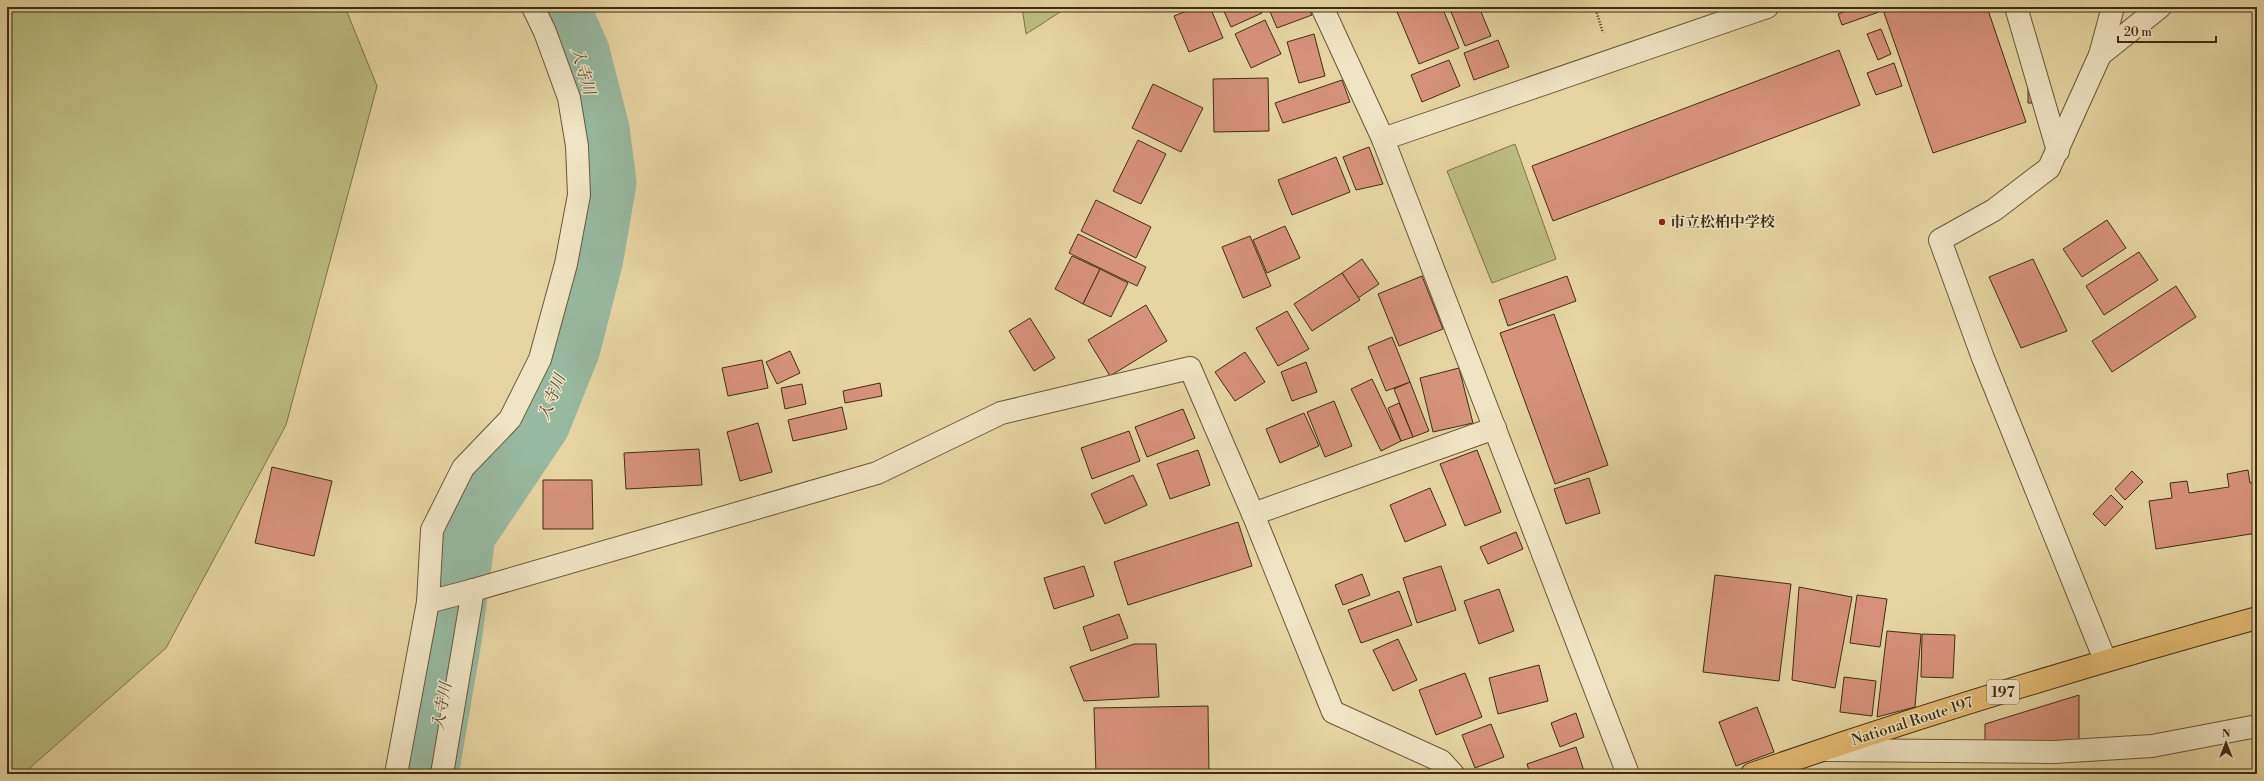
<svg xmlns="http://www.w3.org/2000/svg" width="2264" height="781" viewBox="0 0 2264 781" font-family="'Libre Bodoni','Noto Serif JP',serif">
<rect width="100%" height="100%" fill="#e6d5a3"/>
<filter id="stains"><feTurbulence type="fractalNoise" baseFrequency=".005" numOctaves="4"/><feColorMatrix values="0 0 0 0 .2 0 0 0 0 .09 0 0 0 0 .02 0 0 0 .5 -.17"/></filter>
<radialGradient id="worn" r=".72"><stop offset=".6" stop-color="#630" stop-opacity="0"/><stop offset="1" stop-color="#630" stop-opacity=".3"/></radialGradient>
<g fill="#bbbc81" stroke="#7d744a">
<path d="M7,7H345L377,86L286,425L166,648L23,774H7Z"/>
<path d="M1022,7H1068L1026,34Z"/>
<path d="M1515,144L1556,259L1492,283L1447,171Z"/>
</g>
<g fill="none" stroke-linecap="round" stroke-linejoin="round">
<path stroke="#97b9a0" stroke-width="59" d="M429,774L452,640L466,535L541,423L571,348L594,258L607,182L600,129L580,52L560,7"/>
</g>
<g fill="#d6927b" stroke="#3f2d13">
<path d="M1197,7H1210L1223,38L1189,52L1174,16Z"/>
<path d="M1222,7H1259L1262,13L1231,27Z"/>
<path d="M1268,7H1308L1312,15L1277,28Z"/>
<path d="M1395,7H1442L1459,48L1419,64Z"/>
<path d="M1449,7H1479L1491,36L1465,46Z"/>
<path d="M1858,7H1878L1879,12L1842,25L1838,14Z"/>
<path d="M1882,7H1987L2026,122L1933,153Z"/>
<path d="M1265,20L1281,54L1251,68L1235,34Z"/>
<path d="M1881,29L1891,54L1878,60L1867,34Z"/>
<path d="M1314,34L1325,76L1299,83L1287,42Z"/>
<path d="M1498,40L1509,67L1474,80L1464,53Z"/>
<path d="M1839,50L1860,105L1553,221L1532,166Z"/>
<path d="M1449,60L1460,86L1422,102L1411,75Z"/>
<path d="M1894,63L1902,86L1876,95L1867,73Z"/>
<path d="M1268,78L1269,131L1214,132L1213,79Z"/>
<path d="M1342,80L1350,102L1283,123L1275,103Z"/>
<path d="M1153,84L1203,108L1181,152L1132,128Z"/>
<path d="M2028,88L2037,103H2028Z"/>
<path d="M1138,140L1166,154L1141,204L1113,191Z"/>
<path d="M1369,147L1383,184L1356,190L1343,157Z"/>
<path d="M1336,157L1350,192L1292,215L1278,180Z"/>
<path d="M1096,200L1151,227L1136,258L1081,231Z"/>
<path d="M2107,220L2126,248L2082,277L2063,249Z"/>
<path d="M1285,226L1300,258L1267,273L1253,240Z"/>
<path d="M1078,234L1146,267L1137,286L1069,253Z"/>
<path d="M1250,236L1271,286L1243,298L1222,247Z"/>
<path d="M2139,252L2158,280L2104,315L2086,286Z"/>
<path d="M1072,256L1100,269L1083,304L1055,289Z"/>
<path d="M1362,259L1379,284L1358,298L1342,273Z"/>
<path d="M2033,259L2067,331L2021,348L1989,277Z"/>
<path d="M1100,269L1128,283L1111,317L1083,304Z"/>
<path d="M1342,273L1360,300L1312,331L1294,304Z"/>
<path d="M1422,276L1443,329L1399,346L1378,294Z"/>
<path d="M1567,276L1576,301L1508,326L1499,300Z"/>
<path d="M2176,286L2196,317L2112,372L2092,341Z"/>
<path d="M1146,305L1167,341L1110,376L1088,340Z"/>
<path d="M1287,311L1309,349L1278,366L1256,328Z"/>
<path d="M1554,314L1608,465L1555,484L1500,333Z"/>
<path d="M1030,318L1055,358L1034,371L1009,331Z"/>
<path d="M1392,337L1410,382L1386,391L1368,347Z"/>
<path d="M790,351L800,373L777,384L766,362Z"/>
<path d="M1245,352L1265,382L1235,401L1215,372Z"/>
<path d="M762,360L768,388L728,396L722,368Z"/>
<path d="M1306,362L1317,392L1292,401L1281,372Z"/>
<path d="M1459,368L1473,423L1433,432L1420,378Z"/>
<path d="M1372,379L1401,441L1381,451L1351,389Z"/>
<path d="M1410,382L1429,431L1413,437L1394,389Z"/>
<path d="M880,383L882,396L845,403L843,391Z"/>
<path d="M802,384L806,404L785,409L781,388Z"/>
<path d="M1334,401L1352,446L1325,457L1307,412Z"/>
<path d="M1399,403L1413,437L1401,441L1388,408Z"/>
<path d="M842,407L847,429L793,441L788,420Z"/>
<path d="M1183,409L1195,438L1147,457L1135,427Z"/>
<path d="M1304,413L1319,446L1280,463L1266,429Z"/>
<path d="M758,423L772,472L740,481L727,432Z"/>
<path d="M1129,431L1140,461L1092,479L1081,448Z"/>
<path d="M699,449L702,485L626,489L624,453Z"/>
<path d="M1198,450L1210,485L1170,499L1157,464Z"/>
<path d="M1477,450L1501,512L1465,526L1440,464Z"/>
<path d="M272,467L332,481L314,556L255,543Z"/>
<path d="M2248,470L2250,483L2257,482V533L2156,549L2149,501L2172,498L2170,483L2187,481L2189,493L2229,487L2227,474Z"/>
<path d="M2132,471L2143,482L2125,500L2115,489Z"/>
<path d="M1133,475L1147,505L1105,524L1091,494Z"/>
<path d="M1589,478L1600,513L1566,524L1554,489Z"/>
<path d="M543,480H592L593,529H543Z"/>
<path d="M1430,488L1446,525L1405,542L1390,505Z"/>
<path d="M2111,495L2123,507L2105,526L2093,514Z"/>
<path d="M1238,522L1252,566L1128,605L1114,562Z"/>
<path d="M1516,532L1523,549L1488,564L1480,547Z"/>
<path d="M1084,566L1094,596L1054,609L1044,578Z"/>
<path d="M1441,566L1456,610L1417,623L1403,578Z"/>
<path d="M1362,574L1370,595L1343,605L1335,585Z"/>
<path d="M1715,575L1791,584L1779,681L1703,672Z"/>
<path d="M1799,587L1852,597L1835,688L1792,680Z"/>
<path d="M1499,589L1514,631L1479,644L1464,601Z"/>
<path d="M1399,591L1412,625L1361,643L1348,610Z"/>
<path d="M1857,595L1887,599L1880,647L1850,643Z"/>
<path d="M1119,614L1128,638L1091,651L1083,627Z"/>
<path d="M1887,631L1921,634L1915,707L1877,717Z"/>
<path d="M1922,634L1955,635L1953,678L1921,677Z"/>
<path d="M1398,639L1417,680L1393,691L1373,650Z"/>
<path d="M1134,644H1156L1159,697L1084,701L1070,667Z"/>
<path d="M1539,665L1548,701L1498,714L1489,678Z"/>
<path d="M1465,673L1482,717L1436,735L1419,690Z"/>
<path d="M1844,677L1876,681L1872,716L1840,712Z"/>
<path d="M2079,695V742L1985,743V724Z"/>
<path d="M1208,706L1209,774H1096L1094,708Z"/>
<path d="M1757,707L1774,752L1736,766L1719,722Z"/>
<path d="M1576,713L1584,737L1560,747L1551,723Z"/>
<path d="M1491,724L1504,757L1475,768L1462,735Z"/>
<path d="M1576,747L1585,774H1530L1527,764Z"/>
<path d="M1434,769L1435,774H1420Z"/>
</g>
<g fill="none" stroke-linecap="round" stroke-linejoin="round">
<defs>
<g id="minor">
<path d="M1322,7L1383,139L1628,774"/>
<path d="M2016,7L2058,151"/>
<path d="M2100,55L2160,7"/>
<path d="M1383,139L1767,7"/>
<path d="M1253,514L1495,428"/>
<path d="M428,602L470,591L877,473L1001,413L1190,368L1253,514L1333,712L1441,761L1453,774"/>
<path d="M2105,660L1983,358L1940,240L1994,210L2049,168L2100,55L2113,7"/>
<path d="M1826,750L2054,752L2152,746L2257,726"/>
<path d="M396,774L428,602L432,530L463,468L510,419L540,359L566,264L579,195L577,146L569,98L545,32L533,7"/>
<path d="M442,774L473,590"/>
</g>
<path id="trunk" d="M1752,774C1919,716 2087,665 2257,618"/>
</defs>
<use href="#minor" stroke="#695737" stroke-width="24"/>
<use href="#trunk" stroke="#3f2d13" stroke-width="24"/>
<path stroke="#3f2d13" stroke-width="2.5" stroke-dasharray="1 2" stroke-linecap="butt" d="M1595,7L1603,33"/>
<use href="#minor" stroke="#efe4c3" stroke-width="22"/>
<use href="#trunk" stroke="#e3ba72" stroke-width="22"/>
</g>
<circle fill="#8f2418" stroke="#efe4c3" stroke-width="1.5" cx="1662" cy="222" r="4"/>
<g text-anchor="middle" stroke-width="3" stroke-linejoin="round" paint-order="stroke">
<rect fill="#efe4c3" stroke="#746448" stroke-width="1" x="1987" y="680" width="32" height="24" rx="3"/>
<g font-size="14" font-weight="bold" fill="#3f2d13">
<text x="2003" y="697">197</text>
</g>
<g font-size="15" font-weight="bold" fill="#3f2d13" stroke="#efe4c3" text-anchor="start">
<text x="1670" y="227">市立松柏中学校</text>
</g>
<g font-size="15" fill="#3f2d13" stroke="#efe4c3">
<text transform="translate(1912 721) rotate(-18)" y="5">National Route 197</text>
</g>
<g font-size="16" font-style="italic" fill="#51492f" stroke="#efe4c3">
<text transform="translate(584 71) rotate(74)" y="6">入寺川</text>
<text transform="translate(551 397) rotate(-68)" y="6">入寺川</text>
<text transform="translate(441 706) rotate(-80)" y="6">入寺川</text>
</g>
</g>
<rect width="2264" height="781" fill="none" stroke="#e6d5a3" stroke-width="24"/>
<rect x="8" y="8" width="2248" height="765" fill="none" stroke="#3f2d13" stroke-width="2"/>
<rect x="12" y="12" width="2240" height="757" fill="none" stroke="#3f2d13"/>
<g transform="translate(2226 743)" stroke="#efe4c3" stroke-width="3" paint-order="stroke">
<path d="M0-3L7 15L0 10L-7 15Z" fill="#3f2d13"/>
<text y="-6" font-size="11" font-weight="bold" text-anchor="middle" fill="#3f2d13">N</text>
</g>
<path d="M2118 36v6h98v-6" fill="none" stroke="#3f2d13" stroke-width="2"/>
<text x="2124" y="36" font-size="12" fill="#3f2d13" stroke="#efe4c3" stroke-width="3" paint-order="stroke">20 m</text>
<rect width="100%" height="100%" filter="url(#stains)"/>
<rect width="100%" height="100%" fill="url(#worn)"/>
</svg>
